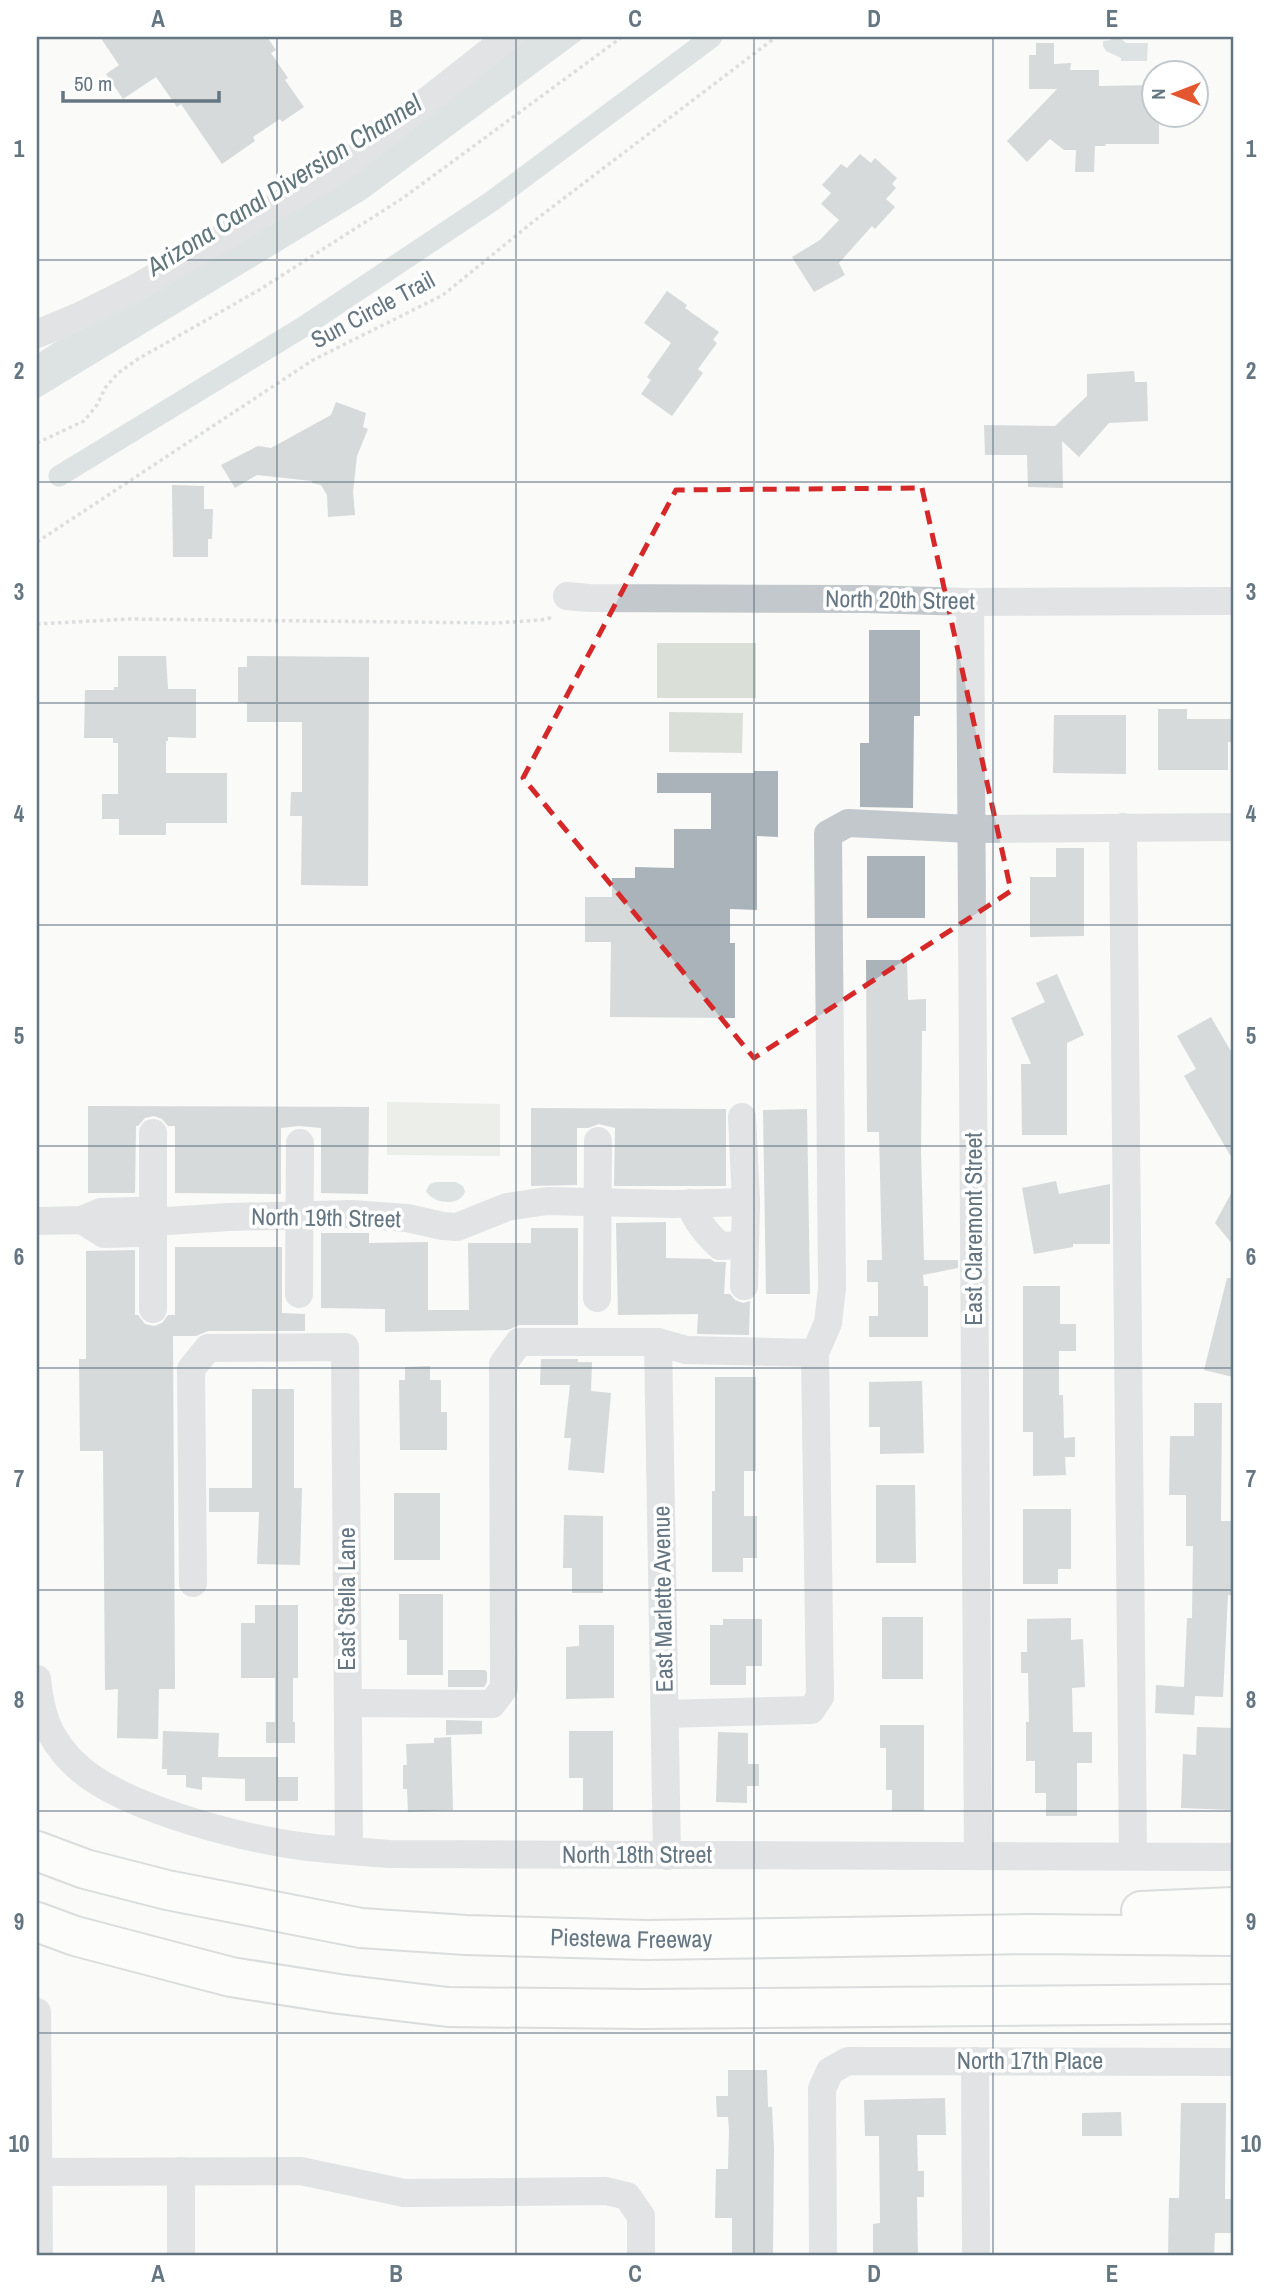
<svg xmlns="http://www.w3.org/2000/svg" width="1270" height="2293" viewBox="0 0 1270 2293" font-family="'Archivo Narrow',sans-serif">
<rect width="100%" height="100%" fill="#fafaf8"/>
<g fill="#dadfd7">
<rect x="657" y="643" width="99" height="55"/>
<path d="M669,712L743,713L742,753L669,752Z"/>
<path d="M387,1102L500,1104V1156L387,1155Z"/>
</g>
<g fill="#bbc7cb">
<path d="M521,37H585L366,199L37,399V354Z"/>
<path d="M1113,37H1119L1126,43H1148L1147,61H1121V58L1106,51L1103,46V41L1111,40Z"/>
<path d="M436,1182H456L463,1186L465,1192C459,1207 433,1204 426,1191L430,1184Z"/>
</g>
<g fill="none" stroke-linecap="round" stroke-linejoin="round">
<path stroke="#bbc7cb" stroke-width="21" d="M59,476L303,327L492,201L712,37"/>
</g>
<g fill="#aab3b9">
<path d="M100,37H267L276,50L271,53L288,78L285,80L304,107L282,122L280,119L253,137L255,141L222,164L181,104L177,107L156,77L123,99L106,74L119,65Z"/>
<path d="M1036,43H1054V64L1071,63L1070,70H1099V86L1154,85V116H1159V144H1105L1106,146H1095L1094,172H1075L1076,150H1064L1050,139L1027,162L1007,141L1057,89H1029V55H1036Z"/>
<path d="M860,154L871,163L875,158L897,178L892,184L896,188L886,199L895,207L875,229L872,226L839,263L845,275L814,292L792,257L820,240L839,220L821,204L831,193L822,185L841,164L847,168Z"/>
<path d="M667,291L687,305L685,308L719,332L713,340L717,343L698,369L703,373L672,416L641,394L651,380L647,377L671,343L644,323Z"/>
<path d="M1134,371L1135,382H1147L1148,421L1109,423L1079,457L1062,441L1063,488L1028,487L1027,455H985L984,425L1055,426L1087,396V374Z"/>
<path d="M336,402L366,413L363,427L368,429L357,456L353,492L355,515L328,517L327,495L321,485L312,483V481L257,475L235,488L221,465L258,446L271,448L331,415Z"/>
<path d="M172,485L204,486V509H213L212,539H208V557H173Z"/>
<path d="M869,630H920V716H914L913,808L860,807V743H869Z"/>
<path d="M118,656H166L168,689H196V738L168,737V741H166V773H227V823H166V835H119V819H102V794H118V743H113V738H84L85,690H114V687H118Z"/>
<path d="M247,656L369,657L368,886L301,885L302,816H290L291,792H302V722H247V703L238,702V667H247Z"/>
<path d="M1158,709H1187V719H1233V742H1228V770H1158Z"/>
<path d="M1054,715H1126V774L1053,773Z"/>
<path d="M754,771H778V837L757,836V910L730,909V943H735V1018L610,1017L611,942H585V897H612V878H635V867L674,868V829H711V793H657V773H754Z"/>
<path d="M1056,848H1084V936L1030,937V877H1056Z"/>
<rect x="867" y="856" width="58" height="62"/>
<path d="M866,960H907L908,1000L926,999V1031H922L921,1152L924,1260H958V1268L923,1275L924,1286H928V1337H869V1316H878V1282H867V1260H882L879,1132H867Z"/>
<path d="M1057,974L1084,1035L1067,1043V1135H1022L1021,1064H1031L1011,1018L1045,1002L1036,983Z"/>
<path d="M1211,1017L1233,1055V1160L1184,1076L1196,1069L1177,1036Z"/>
<path d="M88,1106L369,1107L368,1194L321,1193V1128L299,1126L281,1128V1194L175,1193V1126H168L162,1119L154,1116L145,1118L138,1126H136L135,1193H88Z"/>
<path d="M531,1108L726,1109V1186H614L615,1128L599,1124L588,1128H577V1185L531,1186Z"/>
<path d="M807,1109L810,1294H766L763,1110Z"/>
<path d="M1056,1181L1059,1194L1110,1184V1244H1073V1247L1034,1254L1022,1188Z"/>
<path d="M1233,1190V1245L1215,1223Z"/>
<path d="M666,1222V1258L710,1259L715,1262H726L724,1294H730L735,1300L743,1303L750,1301L749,1335L697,1334L698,1314L618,1315L616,1223Z"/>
<path d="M531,1228H578V1325H519L508,1330L385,1332V1309L321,1308V1233H369V1243L428,1242V1310H469L468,1243H531Z"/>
<path d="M175,1247H282V1313L305,1314V1331H208L196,1336H173L175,1689H159L158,1739L117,1738L118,1689L105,1690L103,1451H80L79,1359H86V1251L135,1250V1315H138L145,1324L154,1326L162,1323L168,1315H175Z"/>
<path d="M1227,1278H1233V1377L1204,1370Z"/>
<path d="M1023,1286H1060V1324H1076V1351H1059V1395H1063L1064,1438L1075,1437V1457H1065L1066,1475L1033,1476V1432H1023Z"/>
<path d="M541,1359H578V1362H592L591,1391L611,1393L604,1473L568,1470L571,1438H564L570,1385H540Z"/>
<path d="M430,1366V1380H441V1412H447V1450H400L399,1380H405V1367Z"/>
<path d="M715,1377H756V1471H744V1516H757V1558H743V1572H712V1491H715Z"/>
<path d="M922,1381L924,1453L880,1454V1427H869V1382Z"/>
<path d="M252,1389H294V1488H302L300,1565L257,1564L259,1512H209V1488H252Z"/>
<path d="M1194,1403H1222L1221,1521H1233V1595H1228L1223,1697L1195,1696L1194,1715L1155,1713L1156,1685L1184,1687L1187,1618H1192L1193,1546H1186V1495H1169L1170,1436H1194Z"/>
<path d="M876,1485H915L916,1563H876Z"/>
<rect x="394" y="1493" width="46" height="67"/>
<path d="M1023,1509H1071V1569H1058V1584H1023Z"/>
<path d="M564,1515L603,1516V1593H572V1568H563Z"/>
<path d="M399,1594H443V1675H407V1640H399Z"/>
<path d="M255,1605H298V1678H293V1722H295V1743H266V1722H275V1678H241V1623H255Z"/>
<rect x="882" y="1617" width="41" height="62"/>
<path d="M1071,1618V1640L1083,1639L1085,1687L1072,1688L1073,1732H1092V1763H1077V1816H1046V1793H1035V1761H1026V1722H1029L1028,1673H1021V1652H1027V1619Z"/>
<path d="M723,1619H762V1666H746V1685H710V1625H723Z"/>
<path d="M579,1625H614V1698L566,1699V1647L579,1646Z"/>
<path d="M448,1670H485L487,1672V1682L484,1687H448Z"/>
<path d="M446,1720L482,1721V1734L446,1735Z"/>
<path d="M880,1725H924V1811H892V1790H886V1748H880Z"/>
<path d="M1197,1727L1233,1728V1810L1181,1808L1183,1754L1196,1755Z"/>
<path d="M163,1731L219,1733L218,1757H278V1777H298V1801H245V1779L202,1777V1790L186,1787V1775H167V1769H162Z"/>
<path d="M569,1731H613V1810H583V1778H569Z"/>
<path d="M718,1732L748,1733V1764H759V1786H747V1803L716,1802Z"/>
<path d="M451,1737L453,1810L408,1812L407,1789H403V1765H407L406,1744L434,1743V1738Z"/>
<path d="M728,2070H767L768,2107H772L774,2148L773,2256H732V2218H715L716,2169H728L729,2130L728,2117H717L716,2096H728Z"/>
<path d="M945,2098L946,2135H917L918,2171H924V2197H917L918,2256L873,2255V2224L880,2223L879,2136H865L864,2100Z"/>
<path d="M1181,2103H1226L1225,2199H1233V2233H1215L1214,2256H1168L1169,2198H1179Z"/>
<path d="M1121,2112L1122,2136H1082V2113Z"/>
</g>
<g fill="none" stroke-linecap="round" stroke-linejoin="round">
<defs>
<g id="highway">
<path id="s1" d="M37,1851L85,1869L167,1890L361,1928L466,1935L647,1940L1030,1934L1233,1936"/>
<path d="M1141,1911L1233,1907"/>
<path d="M37,1922L75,1936L231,1977L339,1994L448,2007L642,2009L1233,2004"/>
</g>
</defs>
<use href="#highway" stroke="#b4b9bd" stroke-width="42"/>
<g stroke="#bbbfc2" stroke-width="3.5" stroke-dasharray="3.5 3.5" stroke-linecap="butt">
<path d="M37,443L84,421L97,405L105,388L118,373L138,359L259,290L403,198L622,37"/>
<path d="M37,542L313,360L443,295L534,221L776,37"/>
<path d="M37,624L128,619L496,623L541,620L554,617"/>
</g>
<g stroke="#c3c8cc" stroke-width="28">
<path d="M37,334L80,316L136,288L342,168L508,37"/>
<path d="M567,596L589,598L865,599L970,602L1233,601"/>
<path d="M970,602L978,1856"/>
<path d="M1123,827L1133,1856"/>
<path d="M742,1117L746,1202L744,1286"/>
<path d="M153,1133V1309"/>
<path d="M690,1203C696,1221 706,1233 720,1246L745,1245"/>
<path d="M82,1220L104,1234L137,1233L152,1222L229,1217L352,1214L407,1218L443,1226L457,1227L507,1207L547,1201L673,1204L746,1202"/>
<path d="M37,1221L82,1220L101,1212L137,1211L152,1222"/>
<path d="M299,1294L300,1143"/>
<path d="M597,1298L598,1141"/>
<path d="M658,1342L667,1856"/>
<path d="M193,1583L191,1369L208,1348L345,1347L349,1850"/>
<path d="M37,1679C39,1698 42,1718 52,1735C61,1751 76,1767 92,1778C141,1811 234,1836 293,1845C324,1850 357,1851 389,1854L1233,1857"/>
<path d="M348,1703L492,1704L504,1688L503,1364L519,1342H658L686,1350L815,1353"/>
<path d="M665,1714L811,1710L820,1697L815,1353L828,1323L832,1288L828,834L848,823L971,829L1233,827"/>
<path d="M37,2012L39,2256"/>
<path d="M975,2061L976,2256"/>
<path d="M181,2171V2256"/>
<path d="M39,2172L301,2171L404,2193L606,2191L627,2196L641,2216V2256"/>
<path d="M823,2256L822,2089L830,2071L848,2061L1233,2062"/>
</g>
<use href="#highway" stroke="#fff" stroke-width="38"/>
</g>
<path d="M0 0H1270V2293H0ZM922,488L1011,891L754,1058L523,778L676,490Z" fill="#fafaf8" fill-opacity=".55" fill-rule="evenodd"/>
<path fill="none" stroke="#d62828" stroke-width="5" stroke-dasharray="14 9" stroke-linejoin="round" d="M922,488L1011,891L754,1058L523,778L676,490Z"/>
<path fill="none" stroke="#657683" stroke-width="2" stroke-opacity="0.55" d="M277,37V2256M516,37V2256M754,37V2256M993,37V2256M37,260H1233M37,482H1233M37,703H1233M37,925H1233M37,1146H1233M37,1368H1233M37,1590H1233M37,1811H1233M37,2033H1233"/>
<g text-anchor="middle" stroke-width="7" stroke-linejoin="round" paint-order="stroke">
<g font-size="24" fill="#657683" stroke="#fff">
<text transform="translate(373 310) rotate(-28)" y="8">Sun Circle Trail</text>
<text transform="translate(900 600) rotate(1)" y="8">North 20th Street</text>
<text transform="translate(326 1218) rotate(1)" y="8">North 19th Street</text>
<text transform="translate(974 1229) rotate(-90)" y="8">East Claremont Street</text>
<text transform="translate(347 1599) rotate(-90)" y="8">East Stella Lane</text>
<text transform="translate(663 1599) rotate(-91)" y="8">East Marlette Avenue</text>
<text x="637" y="1863">North 18th Street</text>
<text dy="8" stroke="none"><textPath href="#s1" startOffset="604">Piestewa Freeway</textPath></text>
<text x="1030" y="2069">North 17th Place</text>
</g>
<g font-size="26" font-style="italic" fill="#60757c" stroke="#fff">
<text transform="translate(284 185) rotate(-32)" y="9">Arizona Canal Diversion Channel</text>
</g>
</g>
<rect width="1270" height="2293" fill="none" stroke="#ffffff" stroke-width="77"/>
<g transform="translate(1175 94) rotate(270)"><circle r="33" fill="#ffffff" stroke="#c1c8cd" stroke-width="2"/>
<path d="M0-5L12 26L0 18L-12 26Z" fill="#e4572e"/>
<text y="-10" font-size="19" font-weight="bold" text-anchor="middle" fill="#657683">N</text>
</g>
<path d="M63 91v10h156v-10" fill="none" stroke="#657683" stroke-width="3.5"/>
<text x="74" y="91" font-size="21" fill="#657683" stroke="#ffffff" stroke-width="5" paint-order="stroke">50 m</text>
<rect x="38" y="38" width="1194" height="2216" fill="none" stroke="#657683" stroke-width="2.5"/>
<g font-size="23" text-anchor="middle" font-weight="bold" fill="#657683">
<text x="158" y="27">A</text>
<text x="396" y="27">B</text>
<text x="635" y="27">C</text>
<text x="874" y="27">D</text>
<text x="1112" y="27">E</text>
<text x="19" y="157">1</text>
<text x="1251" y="157">1</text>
<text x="19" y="379">2</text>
<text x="1251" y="379">2</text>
<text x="19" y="600">3</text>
<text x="1251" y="600">3</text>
<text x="19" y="822">4</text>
<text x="1251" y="822">4</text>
<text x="19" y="1044">5</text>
<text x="1251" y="1044">5</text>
<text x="19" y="1265">6</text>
<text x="1251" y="1265">6</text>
<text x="19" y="1487">7</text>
<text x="1251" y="1487">7</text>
<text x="19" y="1708">8</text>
<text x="1251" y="1708">8</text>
<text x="19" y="1930">9</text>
<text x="1251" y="1930">9</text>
<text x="19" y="2152">10</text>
<text x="1251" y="2152">10</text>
<text x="158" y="2282">A</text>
<text x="396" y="2282">B</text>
<text x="635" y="2282">C</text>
<text x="874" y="2282">D</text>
<text x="1112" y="2282">E</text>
</g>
</svg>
